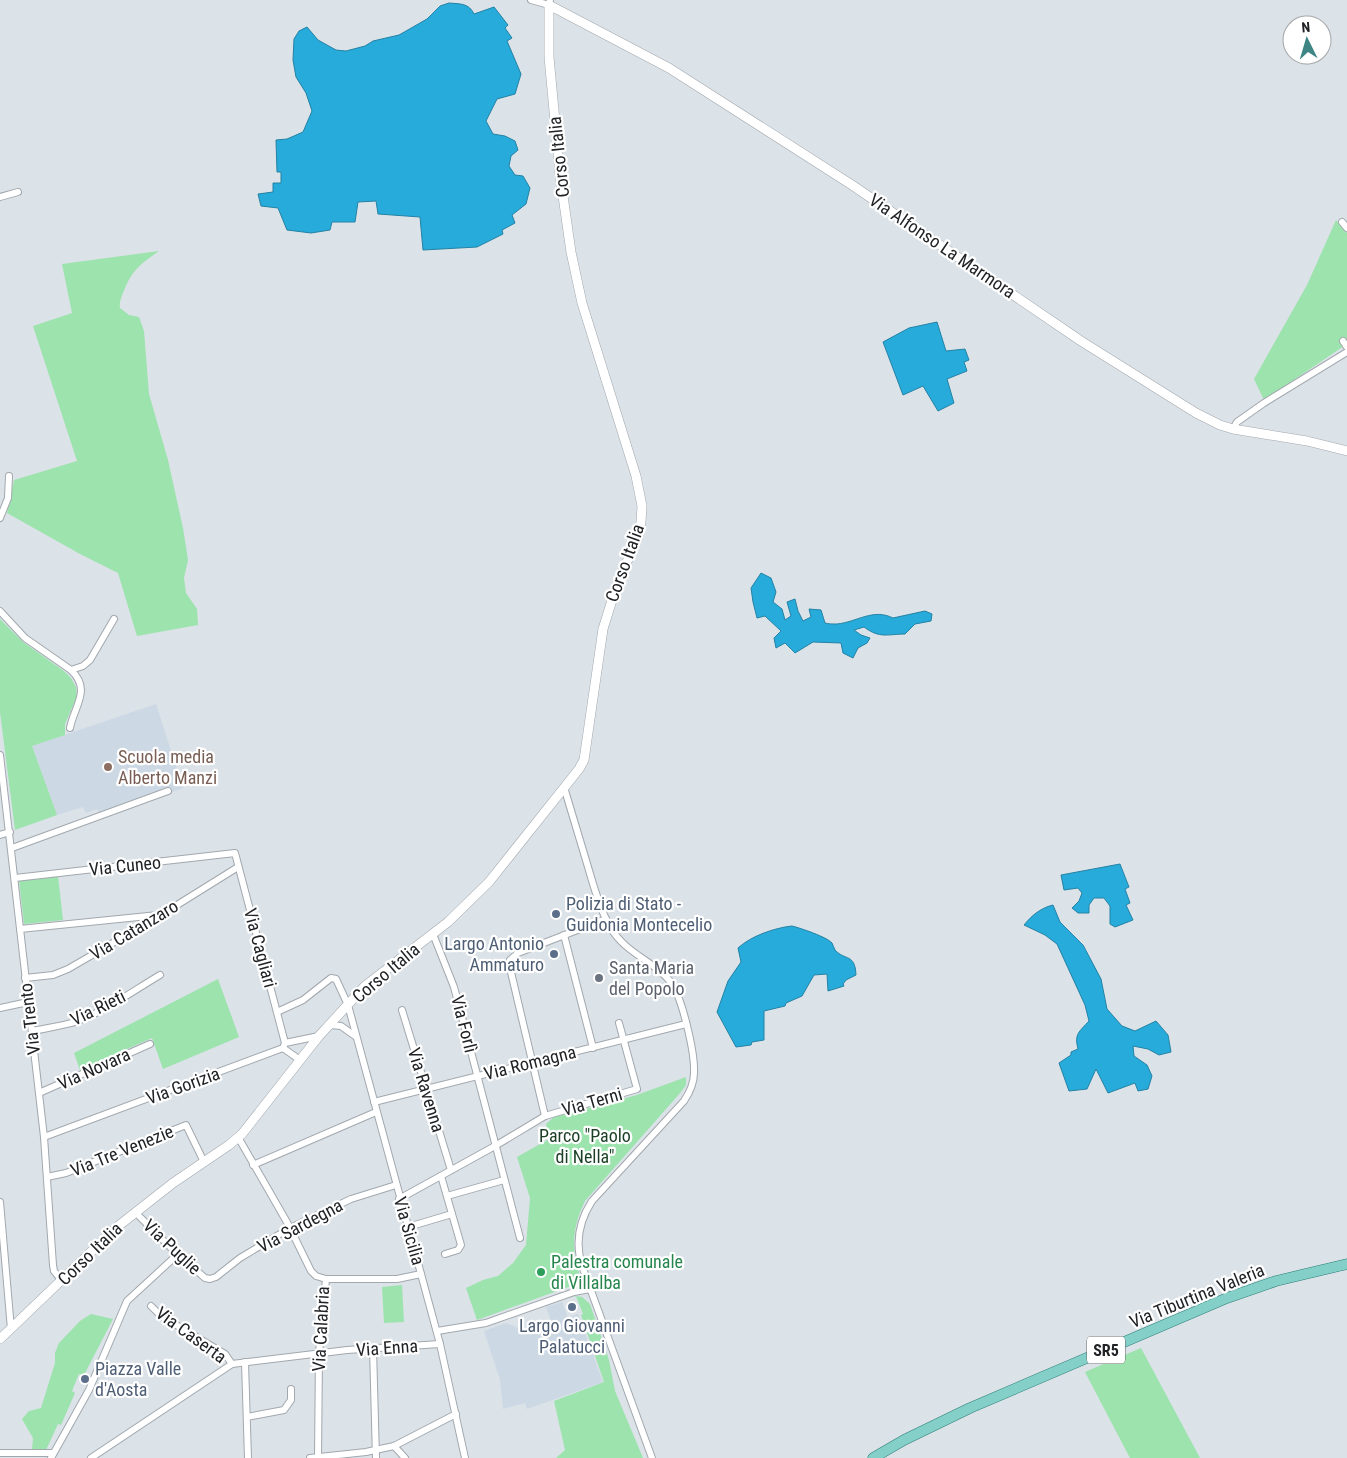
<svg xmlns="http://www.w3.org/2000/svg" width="1347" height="1458" viewBox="0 0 1347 1458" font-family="'Roboto Condensed',sans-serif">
<rect width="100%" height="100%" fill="#dbe2e8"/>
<g fill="#ccd8e4">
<path d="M156,704L183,788L101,818L97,809L86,813L83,807L57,815L32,746Z"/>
<path d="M562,1302L568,1318L578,1314L603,1382L527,1409L525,1403L503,1409L500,1380L484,1331L506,1323L533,1334L535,1331L552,1324L546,1307Z"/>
</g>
<g fill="#9ce3ad">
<path d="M1336,220L1347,233V344L1264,400L1254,379L1307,285Z"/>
<path d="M159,251C139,265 132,270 123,293C121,298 119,303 120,308L129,315L139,317L144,331L149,394L168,460L183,528L188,560L184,578L186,593L197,609L198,625L137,636L118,573L80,554L7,513L14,480L77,461L33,326L72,313L62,264Z"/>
<path d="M0,619L23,642L64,671L71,678L76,687L77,696L65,724V735L32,746L57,815L15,830L0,712Z"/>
<path d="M58,876L63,920L24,924L19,880Z"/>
<path d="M218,979L239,1037L163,1069L152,1038L80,1070L74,1053Z"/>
<path d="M686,1077V1085L681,1092L585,1201C571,1230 571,1252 582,1282L477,1320L466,1288L483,1280L498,1276L513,1263L526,1245L530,1198L517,1157L549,1139L546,1124L554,1117L637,1095Z"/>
<path d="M402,1285L404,1322L384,1323L382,1287Z"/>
<path d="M570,1295L582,1297L590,1304L609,1360L615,1391L643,1458H556L565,1450L554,1401L604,1382L581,1315L583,1314L576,1296L571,1297Z"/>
<path d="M91,1314L113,1319L84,1375L79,1374L72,1391L75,1393L61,1425L58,1424L46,1450H32L33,1438L22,1419L29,1411L41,1408L55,1363V1353L59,1343L80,1321Z"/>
<path d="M1141,1348L1200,1458H1130L1085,1372Z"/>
</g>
<g fill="#26abdb" stroke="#2482a4">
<path d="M449,3C460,4 469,3 474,14L494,7L508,25L505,28L512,38L507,41L521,74L515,94L497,99L486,121L493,134L505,136L515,141L518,150L511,156L509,166L515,175L523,176L530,188L526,204L512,215L515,223L502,230L503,234L477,247L423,250L420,217L378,214L376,201L358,202L355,222H332L330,230L311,233L287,230L278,208L261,206L258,194L273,192V183H281V172H277L276,140L287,139L303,132L312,111L306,93L296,77L293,60L294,39L299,31L307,27L318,40L336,50L346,51L365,46L373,41L399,35L427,19L440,6Z"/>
<path d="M937,322L946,351L965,349L969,360L964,362L967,371L947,379L954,403L938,411L923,386L903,395L883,342L909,328Z"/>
<path d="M761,573L771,578L776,592L773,602L782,609L785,620L791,616L787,602L795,599L798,611L803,621L811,617L809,609L821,610L825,623C828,624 833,624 837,624C857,622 873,608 893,618L925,611L932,614L931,621L915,624L905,634C888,634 880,639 864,627L854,630L861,635L870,638L867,643L858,648L853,658L843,653L841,643L813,642L795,653L785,643L776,648L774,638L781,631L765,616L757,618L753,602L751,588Z"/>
<path d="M1120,864L1129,887L1125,889L1130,903L1126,905L1133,920L1115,927L1110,924V906L1104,898H1094L1089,905V913H1078L1072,908L1079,901L1082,893L1078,888L1064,890L1061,875Z"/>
<path d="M1053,905L1060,922L1083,945L1101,979L1107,1009L1122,1026L1135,1031L1156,1021L1168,1035L1171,1052L1159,1055L1148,1049L1133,1046L1134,1056L1147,1065L1152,1076L1148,1089L1138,1091L1135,1083L1108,1093L1096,1069L1087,1089L1069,1091L1059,1063L1071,1055V1052L1078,1049C1074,1034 1079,1032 1089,1021L1085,1005L1057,944L1045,935L1024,925C1032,915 1041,908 1053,905Z"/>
<path d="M792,926C800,928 827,937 832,943C833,945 834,948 835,950C845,961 855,953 856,975L846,980L843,984L844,986L828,991L827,974L814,975L802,996L786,1003L785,1006L764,1011V1040L752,1042L751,1045L736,1047L717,1012L728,981L741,962L738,948C751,936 774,928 792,926Z"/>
</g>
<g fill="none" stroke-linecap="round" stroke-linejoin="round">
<defs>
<g id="street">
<path d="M531,0L549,5L550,0"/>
<path d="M0,197L18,192"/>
<path d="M1342,222L1347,228"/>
<path d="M1343,341L1347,347"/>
<path d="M1233,429L1237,422L1264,403L1347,352"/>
<path d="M0,518L8,498L9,476"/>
<path d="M0,611L25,638L71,670C92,690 74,706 70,728"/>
<path d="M71,670L83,666L90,660L114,619"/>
<path d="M0,755L44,1137L53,1265L54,1271L62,1281"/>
<path d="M564,787C572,814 580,840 588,867C594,887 599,907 609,925C624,953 651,959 670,981C682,996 695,1053 694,1073C694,1083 690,1092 684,1101L592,1201C579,1221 575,1243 582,1266L652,1458"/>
<path d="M0,835L10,832"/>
<path d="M12,848L168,791"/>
<path d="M15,878L235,853L285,1043"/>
<path d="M20,929L158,915"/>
<path d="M433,934L454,987L520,1238"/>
<path d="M564,935L593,1048"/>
<path d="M25,978L53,975L68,969L161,915L238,867"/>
<path d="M0,1008L28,1002"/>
<path d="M402,1010L451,1170"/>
<path d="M277,1012L303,1000L331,978L336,979L348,1005L440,1344L465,1458"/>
<path d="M330,1025L341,1026L355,1036"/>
<path d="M32,1031C47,1028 63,1026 78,1021C107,1010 133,991 160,975"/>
<path d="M283,1048L300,1060"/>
<path d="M39,1093L150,1044"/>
<path d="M374,1102L686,1024"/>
<path d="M545,1116L510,968V960L518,953L606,919"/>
<path d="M44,1137L283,1048L285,1043L319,1036"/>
<path d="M238,1137L288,1224L311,1271L316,1276L326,1279L319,1353L318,1458"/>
<path d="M253,1165L376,1112"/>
<path d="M441,1176L461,1245L458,1250L445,1254"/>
<path d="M47,1177L66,1173L186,1125L204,1162"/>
<path d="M447,1196L504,1180"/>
<path d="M399,1199L495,1146L545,1116L637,1089L619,1023"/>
<path d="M0,1202L11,1329"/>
<path d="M135,1212L175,1252L205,1278L210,1279L216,1277L240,1258L290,1228L351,1199L396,1185"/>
<path d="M408,1227L452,1214"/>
<path d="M326,1279H397L421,1274"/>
<path d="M151,1306L161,1316L225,1354L232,1364"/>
<path d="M437,1331L486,1323L574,1292L590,1289"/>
<path d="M373,1348L376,1458"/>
<path d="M245,1362L248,1458"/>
<path d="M247,1417L284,1410L291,1400V1389"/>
<path d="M394,1446L405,1458"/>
<path d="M0,1453H53"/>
<path d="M51,1458L89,1390L127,1301L177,1255"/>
<path d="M91,1458L232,1364L347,1350L440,1344"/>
<path d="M310,1458L366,1452L394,1446L456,1414"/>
</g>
<path id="secondary" d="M0,1339L117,1227L173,1183L229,1145L242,1134L319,1036L365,986L448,922L489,882L579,769L584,760L603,629L617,584L638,537L641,522L642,506L636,476L582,303L571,252L560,175L549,57V5L669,68L852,185L1081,341L1196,413L1220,425L1233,429L1307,441L1347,451"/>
<path id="primary" d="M873,1458L904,1440L970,1408L1227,1298L1276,1281L1347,1264"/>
</defs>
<use href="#street" stroke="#a2a8ae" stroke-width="8"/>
<use href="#secondary" stroke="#a2a8ae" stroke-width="10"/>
<use href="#primary" stroke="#2c7e77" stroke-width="11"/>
<use href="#street" stroke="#fff" stroke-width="6"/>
<use href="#secondary" stroke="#fff" stroke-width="9"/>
<use href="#primary" stroke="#84d0c8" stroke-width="10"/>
</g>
<circle fill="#8d6e63" stroke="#fff" stroke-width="2" cx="108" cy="767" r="5"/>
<g fill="#5c6f8a" stroke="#fff" stroke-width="2">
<circle cx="556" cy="914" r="5"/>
<circle cx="554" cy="954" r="5"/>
<circle cx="572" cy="1307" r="5"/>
<circle cx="85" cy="1379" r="5"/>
</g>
<circle fill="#6b7280" stroke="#fff" stroke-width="2" cx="599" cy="978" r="5"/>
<circle fill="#2e9e5b" stroke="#fff" stroke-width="2" cx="541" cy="1272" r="5"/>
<g text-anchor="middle" stroke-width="4.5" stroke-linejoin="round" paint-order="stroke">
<rect fill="#fff" stroke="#636466" stroke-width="1" x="1087" y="1336.5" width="38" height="27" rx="4"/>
<g font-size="16" font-weight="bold" fill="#202225">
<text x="1106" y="1356">SR5</text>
</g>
<g font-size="18" fill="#202225" stroke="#fff">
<text transform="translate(559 157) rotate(-96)" y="6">Corso Italia</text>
<text transform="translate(942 246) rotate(34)" y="6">Via Alfonso La Marmora</text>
<text transform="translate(625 563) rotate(-70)" y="6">Corso Italia</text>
<text transform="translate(125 866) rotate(-6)" y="6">Via Cuneo</text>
<text transform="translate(134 930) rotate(-31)" y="6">Via Catanzaro</text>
<text transform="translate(260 948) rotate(75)" y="6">Via Cagliari</text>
<text transform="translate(386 973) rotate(-40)" y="6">Corso Italia</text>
<text transform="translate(98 1008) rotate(-26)" y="6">Via Rieti</text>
<text transform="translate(30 1019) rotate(-97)" y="6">Via Trento</text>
<text transform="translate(464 1024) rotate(76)" y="6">Via Forlì</text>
<text transform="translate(530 1063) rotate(-14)" y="6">Via Romagna</text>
<text transform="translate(94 1069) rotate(-24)" y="6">Via Novara</text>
<text transform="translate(183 1086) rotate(-20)" y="6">Via Gorizia</text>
<text transform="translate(426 1090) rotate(73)" y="6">Via Ravenna</text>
<text transform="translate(592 1102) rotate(-16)" y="6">Via Terni</text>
<text transform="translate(122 1151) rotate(-22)" y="6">Via Tre Venezie</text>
<text transform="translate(300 1226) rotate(-28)" y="6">Via Sardegna</text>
<text transform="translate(409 1231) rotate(74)" y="6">Via Sicilia</text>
<text transform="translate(172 1247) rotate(43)" y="6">Via Puglie</text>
<text transform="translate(90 1254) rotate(-44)" y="6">Corso Italia</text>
<text transform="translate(1197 1296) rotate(-22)" y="6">Via Tiburtina Valeria</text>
<text transform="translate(321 1329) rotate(-87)" y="6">Via Calabria</text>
<text transform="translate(191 1335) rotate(36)" y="6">Via Caserta</text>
<text transform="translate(387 1348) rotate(-4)" y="6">Via Enna</text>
</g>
<g font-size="18" fill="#785e54" stroke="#fff" text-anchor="start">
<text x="118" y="763">Scuola media<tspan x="118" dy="21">Alberto Manzi</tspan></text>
</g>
<g font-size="18" fill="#4e5e75" stroke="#fff" text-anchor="start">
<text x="566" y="910">Polizia di Stato -<tspan x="566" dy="21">Guidonia Montecelio</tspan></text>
<text x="544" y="950" text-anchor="end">Largo Antonio<tspan x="544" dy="21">Ammaturo</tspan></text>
<text x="572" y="1332" text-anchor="middle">Largo Giovanni<tspan x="572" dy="21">Palatucci</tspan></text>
<text x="95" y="1375">Piazza Valle<tspan x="95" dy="21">d'Aosta</tspan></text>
</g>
<g font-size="18" fill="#5b616d" stroke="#fff" text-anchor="start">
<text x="609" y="974">Santa Maria<tspan x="609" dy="21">del Popolo</tspan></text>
</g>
<g font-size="18" fill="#1a3f24" stroke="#fff">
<text x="585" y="1142">Parco "Paolo<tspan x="585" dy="21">di Nella"</tspan></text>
</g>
<g font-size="18" fill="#27864d" stroke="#fff" text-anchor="start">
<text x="551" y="1268">Palestra comunale<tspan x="551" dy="21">di Villalba</tspan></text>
</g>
</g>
<g transform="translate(1307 40) rotate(355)"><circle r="24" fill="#ffffff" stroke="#a6a7a8"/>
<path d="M0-4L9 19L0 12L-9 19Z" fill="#3d8685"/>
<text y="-8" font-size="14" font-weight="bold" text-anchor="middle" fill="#202225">N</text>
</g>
</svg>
